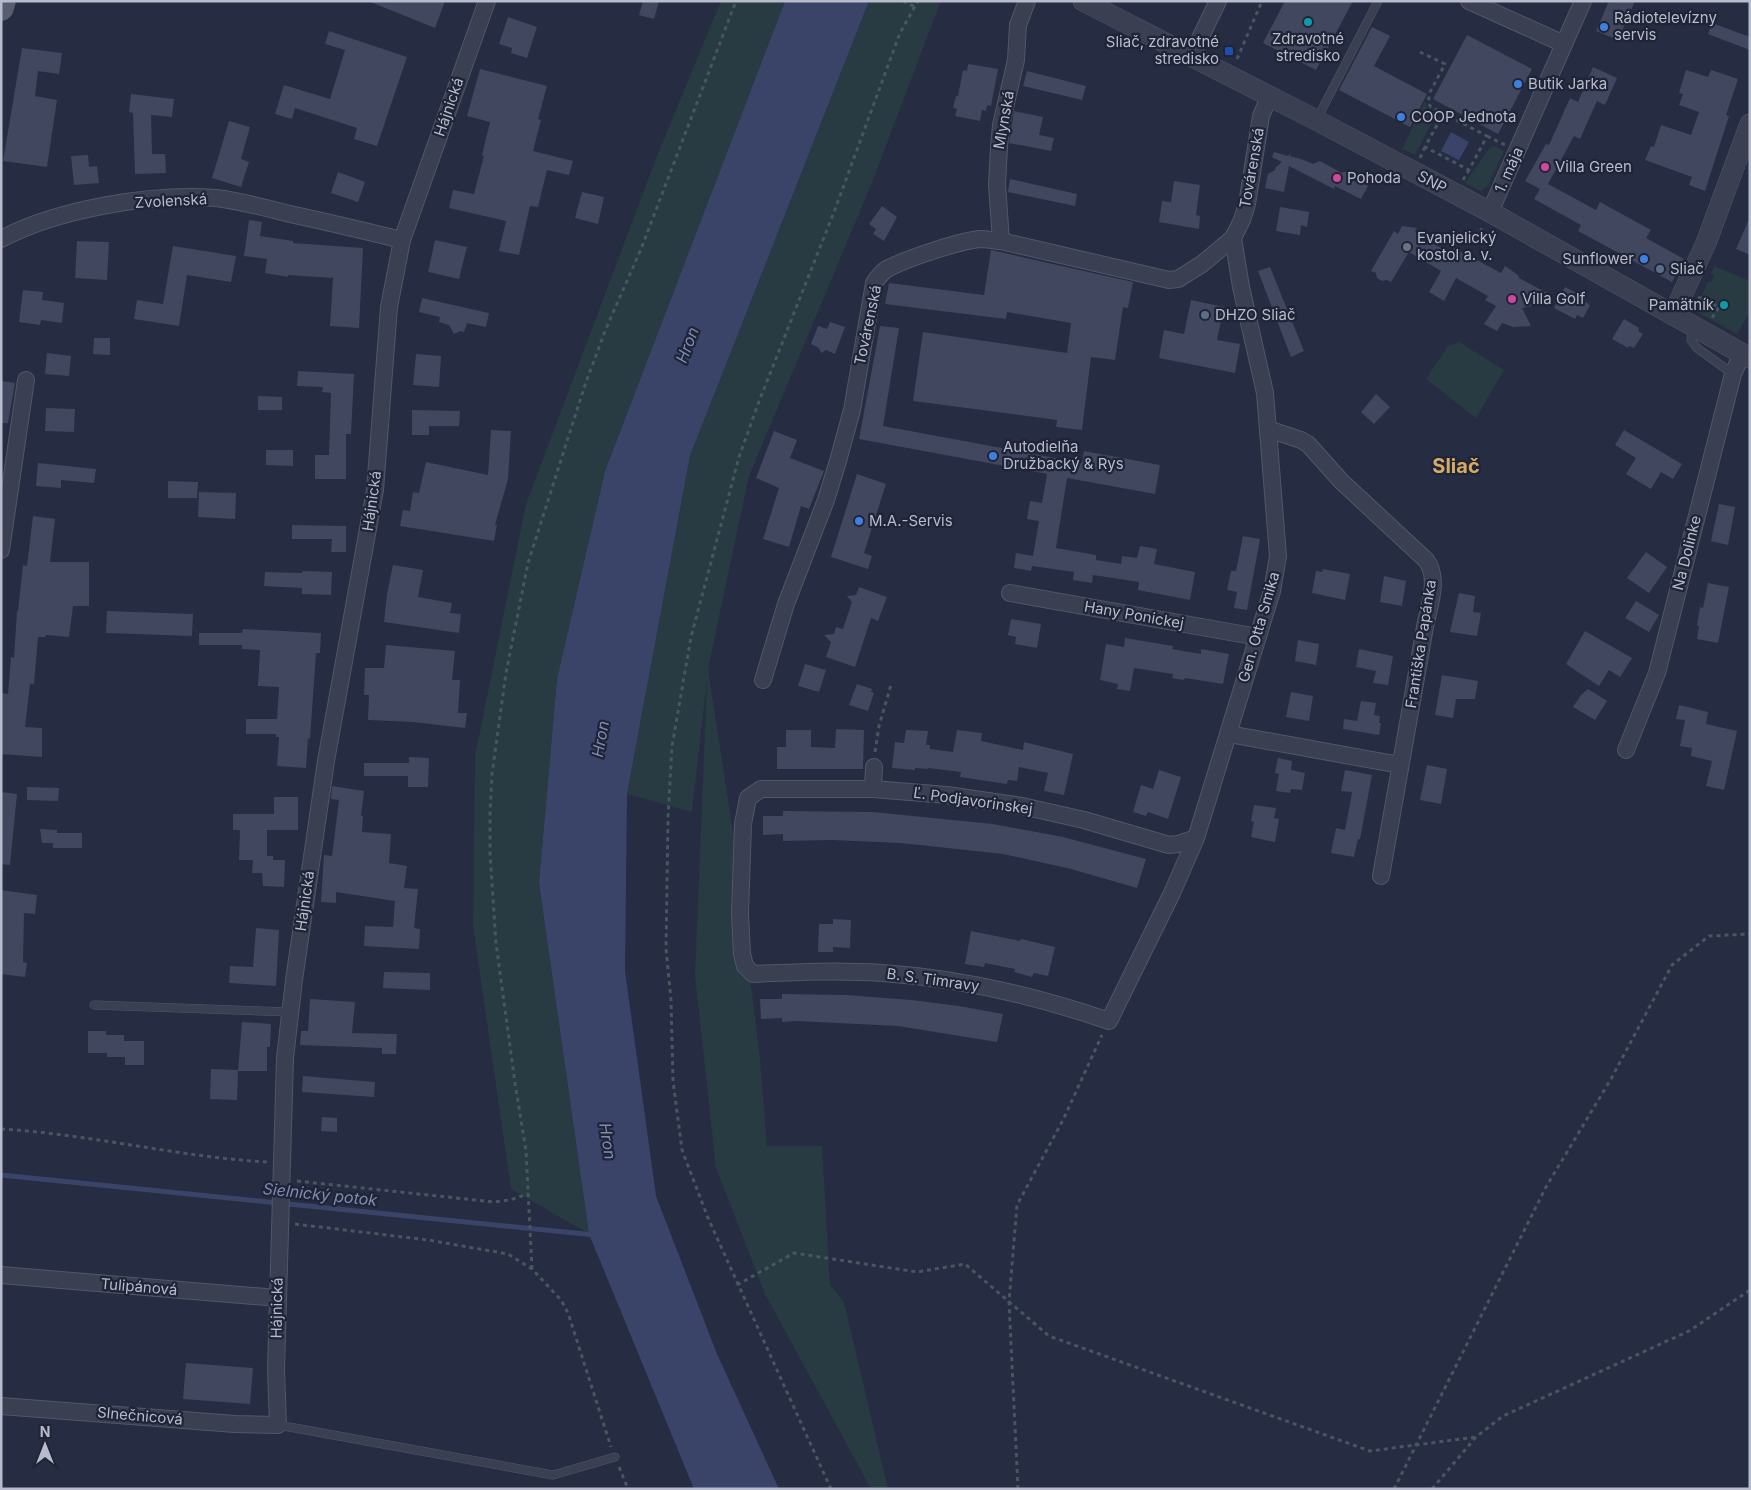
<svg xmlns="http://www.w3.org/2000/svg" width="1751" height="1490" viewBox="0 0 1751 1490" font-family="Inter,sans-serif">
<rect width="100%" height="100%" fill="#262c41"/>
<g fill="#283a42">
<path d="M721,1H785L605,471L557,679L539,883L589,1234L511,1189L473,926L475,756L526,504L657,156Z"/>
<path d="M869,1H941L871,185L749,476L708,669L741,884L749,969L760,1059L767,1146H822L830,1285L844,1302L888,1489H871L765,1294L716,1168L695,976L707,680L692,812L627,794L690,456Z"/>
<path d="M1425,101L1427,108L1434,112L1435,116L1415,155L1402,149Z"/>
<path d="M1494,146L1504,151L1488,186L1481,191L1465,183L1489,149Z"/>
<path d="M1714,266L1750,281V311L1737,334L1697,312V307L1708,281L1711,282L1714,276L1711,274Z"/>
<path d="M1459,342L1504,370L1476,418L1426,379L1448,346Z"/>
</g>
<g fill="#394468">
<path d="M785,1H869L690,456L627,794L625,971L656,1196L717,1354L779,1489H694L589,1234L539,883L557,679L605,471Z"/>
<path d="M1451,132L1469,142L1459,160L1441,151Z"/>
</g>
<g fill="none" stroke-linecap="round" stroke-linejoin="round">
<path stroke="#394468" stroke-width="5" d="M1,1175L595,1235"/>
</g>
<g fill="#40475f">
<path d="M368,1H445L435,28Z"/>
<path d="M643,1H659L654,19L639,15Z"/>
<path d="M1285,1H1353L1316,70L1263,43Z"/>
<path d="M1609,1H1635L1618,40L1596,31Z"/>
<path d="M508,17L537,27L527,58L511,53L512,48L499,44Z"/>
<path d="M1712,23L1750,37V50L1708,34Z"/>
<path d="M1372,27L1390,36L1374,66L1427,94L1410,127L1339,90Z"/>
<path d="M329,31L407,57L377,146L354,139L357,128L295,108L292,119L275,114L284,85L330,99L345,50L325,44Z"/>
<path d="M1467,35L1532,69L1498,134L1433,99Z"/>
<path d="M22,48L62,53L59,74L38,71L35,96L57,100L47,167L3,161Z"/>
<path d="M968,64L998,69L991,106L987,105L986,111L982,110L980,121L955,116L957,109L953,108L956,96H958L963,70L967,71Z"/>
<path d="M1593,67L1617,78L1605,105L1597,101L1580,139L1574,136L1548,184L1596,210L1600,202L1651,230L1646,238L1684,259L1672,282L1578,231L1581,225L1534,199L1540,189L1525,181L1546,144L1549,145L1570,98L1578,102Z"/>
<path d="M480,69L547,86L538,119L541,120L533,151L573,161L569,175L547,170L538,207L530,206L519,255L499,251L506,221L449,208L453,190L474,194L484,156L482,155L490,122L467,116Z"/>
<path d="M1686,70L1708,77L1711,70L1738,79L1726,115L1729,116L1705,191L1689,185L1692,177L1645,160L1651,146L1654,147L1661,125L1691,135L1699,112L1679,105L1683,94L1679,93Z"/>
<path d="M1027,71L1086,86L1082,100L1023,86Z"/>
<path d="M131,94L174,99L172,117L151,115L152,154H165L166,173L135,174L133,113L129,112Z"/>
<path d="M1014,111L1043,117L1039,135L1054,138L1051,151L1009,143Z"/>
<path d="M229,121L250,127L241,159L249,162L241,187L212,178Z"/>
<path d="M1274,152L1288,156L1291,153L1290,156L1304,160L1313,164L1320,161L1342,173L1347,171L1366,181L1368,186L1361,199L1335,186L1334,189L1289,166L1284,192L1265,188L1268,174L1275,170L1276,167L1282,162L1272,157Z"/>
<path d="M88,155L89,167L97,166L99,183L74,185L71,156Z"/>
<path d="M338,172L365,182L358,202L331,193Z"/>
<path d="M1010,179L1077,194L1075,206L1008,192Z"/>
<path d="M1174,181L1200,185L1196,215L1200,216L1199,229L1159,222L1162,201L1171,202Z"/>
<path d="M582,192L604,197L598,224L575,218Z"/>
<path d="M882,206L897,217L884,241L873,234L876,229L869,224Z"/>
<path d="M1280,207L1309,212L1307,227L1301,225L1300,235L1276,231Z"/>
<path d="M1750,217V255L1736,249Z"/>
<path d="M249,220L262,222L260,236L293,241V243L363,248L359,328L330,326L333,278L288,275V277L265,273L267,259L244,256Z"/>
<path d="M1402,226L1417,228L1415,232L1451,254L1454,248L1501,273L1505,266L1518,275L1519,278L1549,294L1536,305L1522,308L1531,326L1513,327L1502,323L1497,331L1484,324L1496,306L1485,300L1488,296L1456,278L1444,301L1429,292L1441,271L1409,252L1391,282L1387,280L1382,281L1377,278L1376,273L1371,271L1394,231L1398,234Z"/>
<path d="M435,240L467,247L459,279L428,272Z"/>
<path d="M77,241L109,242L107,280L75,278Z"/>
<path d="M173,246L236,256L231,282L187,275L179,326L134,319L137,300L163,304Z"/>
<path d="M991,250L1133,282L1128,308L1123,307L1115,360L1091,357L1082,430L1056,427L1057,420L913,401L923,332L1067,353L1071,323L1007,312L1006,319L885,304L889,283L984,295Z"/>
<path d="M1270,267L1304,351L1291,357L1258,271Z"/>
<path d="M1565,287L1586,298L1584,301L1590,305L1583,318L1577,315L1575,319L1554,308Z"/>
<path d="M23,290L43,292L42,300L64,303L62,323L41,320L40,325L19,322Z"/>
<path d="M422,298L489,313L486,327L467,323L464,332L460,331L454,334L449,325L439,322L440,317L419,312Z"/>
<path d="M1191,300L1224,307L1217,340L1240,344L1235,373L1159,358L1164,330L1184,334Z"/>
<path d="M1624,319L1639,328L1638,331L1643,334L1634,348L1629,346L1628,348L1612,339Z"/>
<path d="M830,322L845,327L835,354L826,350L821,353L819,348L811,344L818,326L827,329Z"/>
<path d="M880,326L899,328L883,426L1082,463L1084,451L1160,465L1155,494L1067,478L1056,548L1096,555V560L1121,564L1122,556L1137,558L1140,546L1157,549L1154,564L1195,572L1190,600L1138,590L1139,582L1093,575L1092,583L1073,580L1074,572L1032,566L1031,571L1014,568L1016,553L1033,556L1039,521L1027,519L1030,501L1042,503L1047,474L859,439Z"/>
<path d="M94,338H110V355L93,354Z"/>
<path d="M47,353L71,356L69,376L45,374Z"/>
<path d="M416,354L441,356L439,387L413,385Z"/>
<path d="M298,371L354,374L351,434H346V479H315V455H329L331,393L322,392L323,387L297,386Z"/>
<path d="M1,381L15,383L8,423H1Z"/>
<path d="M1376,394L1390,407L1374,424L1361,412Z"/>
<path d="M258,396L282,397V410H258Z"/>
<path d="M46,408L75,409L74,432L45,431Z"/>
<path d="M412,410L460,411L459,426H429V435H412Z"/>
<path d="M491,430L511,431L508,479L495,525H497L494,541L400,526L403,510L410,511L413,492L419,493L426,462L488,475Z"/>
<path d="M1624,430L1682,464L1673,479L1661,472L1651,489L1626,474L1636,458L1615,445Z"/>
<path d="M774,431L797,440L790,458L824,471L809,509L801,506L789,547L763,539L779,488L756,478Z"/>
<path d="M266,450H293V466L266,465Z"/>
<path d="M38,463L96,469L94,483L61,480V488L36,486Z"/>
<path d="M857,474L886,484L864,553L872,556L868,569L831,557Z"/>
<path d="M168,481L198,482L197,498H168Z"/>
<path d="M199,492L236,493L235,519L198,517Z"/>
<path d="M1719,504L1735,507L1728,545L1711,541Z"/>
<path d="M33,516L55,519L50,562H89V606H73L69,637L46,635L45,637H38L34,684H30L25,727L42,728V757L1,754V693L8,694L11,657L14,658L17,611H18L23,565L27,566Z"/>
<path d="M292,525L346,526V552H331L332,539H292Z"/>
<path d="M1243,536L1260,539L1247,610L1234,608L1237,592L1227,590L1231,571H1236Z"/>
<path d="M1646,552L1667,567L1649,593L1627,578Z"/>
<path d="M393,565L423,570L418,597L452,603L450,613L461,614L459,633L384,622L387,594Z"/>
<path d="M1323,569L1350,574L1345,600L1312,593L1316,571L1322,572Z"/>
<path d="M303,571L332,572L331,595L302,594V588L264,586L265,572L302,573Z"/>
<path d="M1384,576L1406,581L1402,606L1380,602Z"/>
<path d="M1708,583L1729,587L1718,643L1697,639L1699,626H1697L1700,607L1703,608Z"/>
<path d="M859,587L887,597L878,621L871,618L855,667L826,657L831,642L824,635L834,634L836,627L843,629L852,602L847,596L856,595Z"/>
<path d="M1459,593L1475,596L1473,612L1481,613L1477,636L1450,632Z"/>
<path d="M1636,601L1659,615L1649,632L1625,618Z"/>
<path d="M107,611L193,614L192,636L106,633Z"/>
<path d="M1011,619L1041,624L1037,648L1015,644L1016,637L1008,635Z"/>
<path d="M243,629L321,633L320,653H316L310,739L308,738L306,768L277,766L279,737H276V734H246V719H277L279,687L258,686L260,650L242,649V645H199V633H242Z"/>
<path d="M1585,631L1632,658L1620,677L1609,670L1599,686L1566,664Z"/>
<path d="M1125,638L1173,646L1172,649L1201,654V649L1229,654L1223,684L1185,678L1184,680L1172,678L1173,674L1134,668L1130,691L1117,689L1118,684L1100,680L1106,644L1124,647Z"/>
<path d="M1298,640L1319,644L1316,665L1295,661Z"/>
<path d="M386,645L455,651L452,680H460L458,713H467L465,728L413,722L368,720L369,695H364L365,668H384Z"/>
<path d="M1359,649L1393,656L1388,685L1373,683L1376,671L1356,667Z"/>
<path d="M805,664L826,670L819,692L798,686Z"/>
<path d="M1442,675L1478,681L1475,699H1456L1453,718L1435,715Z"/>
<path d="M857,684L872,689L871,692L874,693L868,711L849,705Z"/>
<path d="M1588,689L1607,701L1595,720L1573,707L1581,695Z"/>
<path d="M1291,692L1313,696L1309,721L1286,717Z"/>
<path d="M1361,701L1376,703L1374,715L1380,716L1379,723H1381L1379,735L1343,729L1344,719L1357,721Z"/>
<path d="M1679,705L1708,712L1706,724L1737,731L1724,790L1706,786L1712,761L1691,756L1692,748L1680,746L1685,720L1676,719Z"/>
<path d="M836,729L864,730L863,769H777V747H786V730H811V747L835,748Z"/>
<path d="M906,730L928,731L926,745H930V749L953,752L957,730L982,733L981,741L1023,750L1024,742L1073,754L1064,795L1044,791L1048,773L1019,767L1017,781L1008,780L1007,784L960,777L961,772L928,768V769L915,768V770L892,768L895,742L904,743Z"/>
<path d="M409,757L429,758L428,787H408V776H364V763H409Z"/>
<path d="M1278,758L1292,761L1291,770L1305,773L1302,790L1291,789L1290,793L1276,791L1279,774L1275,773Z"/>
<path d="M1427,765L1447,769L1441,804L1420,800Z"/>
<path d="M1159,770L1181,777L1168,819L1148,812L1146,816L1133,812L1141,785L1153,789Z"/>
<path d="M1345,770L1372,775L1360,839H1358L1354,857L1331,853L1336,828L1345,830L1350,804L1352,792L1341,791Z"/>
<path d="M332,786L364,791L361,816H363L362,832L391,834L389,863L407,866L404,888L418,889L414,928L420,929L419,949L364,946L365,926L393,927L395,901L336,892V903L321,902L324,855L332,856L339,800L331,799Z"/>
<path d="M27,787L59,788L58,801L27,800Z"/>
<path d="M1,792L17,794L10,865L1,864Z"/>
<path d="M274,797H298V830H267V856H273V860H285L284,887L263,886L262,873H252L253,860H239L240,830H233V814H274Z"/>
<path d="M1254,805L1276,808L1274,818L1279,819L1275,842L1251,837L1254,822L1251,821Z"/>
<path d="M783,811L873,812L993,824L1063,837L1146,859L1137,888L1071,869L1003,854L901,843L832,840L783,841V834L763,835V816H783Z"/>
<path d="M40,829L57,830V833H82V848H53V843H42Z"/>
<path d="M1,890L37,895L35,914L24,913L23,962L27,963L25,977L1,974Z"/>
<path d="M833,919L851,920L850,948L833,947V952H818L819,924H833Z"/>
<path d="M256,928L279,930L276,986L229,983L230,966L253,967Z"/>
<path d="M971,931L1020,941L1021,939L1055,947L1048,976L1034,973L1032,977L1014,972L1015,969L985,963L984,967L965,964Z"/>
<path d="M384,972L430,973V990L383,988Z"/>
<path d="M782,994L846,995L912,1000L959,1006L1003,1014L997,1042L898,1026L797,1021L782,1022V1018L761,1019L760,999H782Z"/>
<path d="M310,999L355,1002L352,1033L397,1034L396,1054H382V1048L300,1045L301,1031H308Z"/>
<path d="M242,1022L271,1024L270,1047H267V1071H238Z"/>
<path d="M88,1031H106V1035H124V1041H144V1065H125V1057H107V1053H88Z"/>
<path d="M211,1069L238,1070L237,1100L210,1099Z"/>
<path d="M303,1076L375,1082L374,1097L302,1092Z"/>
<path d="M322,1117L337,1118V1132L321,1131Z"/>
<path d="M186,1363L253,1368L250,1404L183,1399Z"/>
</g>
<g fill="none" stroke-linecap="round" stroke-linejoin="round">
<defs>
<g id="service">
<path d="M1317,119L1378,1"/>
<path d="M1693,329L1691,340L1697,348L1733,374"/>
<path d="M94,1005L290,1012"/>
<path d="M278,1425L553,1475L615,1457"/>
</g>
<g id="minor">
<path d="M1469,1L1564,44"/>
<path d="M1191,57L1218,1"/>
<path d="M1490,212L1583,1"/>
<path d="M1,239C58,209 151,193 216,198C241,201 266,208 290,214C327,222 365,231 402,240"/>
<path d="M1001,241L997,185L999,147L1001,125L1016,60L1018,25L1027,1"/>
<path d="M1268,429L1301,440L1308,444L1341,481L1426,560C1440,578 1429,606 1425,627L1381,876"/>
<path d="M1,550L26,380"/>
<path d="M1010,593L1258,637"/>
<path d="M763,680L786,604L826,500L838,461L852,410L874,283C879,276 883,270 891,267C909,258 962,240 981,239C988,239 995,241 1001,241L1169,280L1178,279L1202,264L1233,238L1242,220L1247,204L1261,116L1269,97"/>
<path d="M1229,734L1400,765"/>
<path d="M1626,750L1657,673L1733,374L1742,354"/>
<path d="M873,789L874,767"/>
<path d="M1196,838L1178,844L1169,845L1084,820L1022,806L947,795L873,789H761L748,798L743,824L740,913L742,954L745,966L753,974C796,972 839,970 882,973C960,978 1036,996 1109,1021L1172,893L1196,838L1272,591L1278,556L1265,393L1241,287L1233,238"/>
<path d="M1,1275L278,1298"/>
<path d="M1,1406L235,1424L278,1425L276,1369L285,1058L294,980L326,761L375,490L389,307L402,240L487,1"/>
</g>
<g id="tertiary">
<path d="M1083,1L1316,120L1490,212L1750,358"/>
<path d="M1673,315L1706,243L1750,124"/>
</g>
<path id="primary" d="M1,8L3,1"/>
</defs>
<use href="#service" stroke="#525768" stroke-width="9"/>
<use href="#minor" stroke="#525768" stroke-width="18"/>
<use href="#tertiary" stroke="#525768" stroke-width="21"/>
<use href="#primary" stroke="#44485a" stroke-width="26"/>
<g stroke="#46575f" stroke-width="3" stroke-dasharray="4 4" stroke-linecap="butt">
<path d="M903,1L915,7"/>
<path d="M1420,52L1445,64L1430,92L1428,103L1431,107L1487,136L1469,170L1425,147L1443,114"/>
<path d="M1237,59L1262,1"/>
<path d="M1487,136L1505,145"/>
<path d="M1420,158L1425,147"/>
<path d="M1463,180L1469,170"/>
<path d="M1480,232L1483,226"/>
<path d="M1698,297L1719,307L1712,318"/>
<path d="M875,752L879,726L891,685"/>
<path d="M1,1129C90,1134 178,1157 267,1162"/>
<path d="M297,1181L494,1202L510,1200L528,1194"/>
<path d="M295,1224L428,1240L508,1254L532,1269L561,1300L568,1313L611,1447"/>
<path d="M532,1269L526,1151L515,1083L496,943L490,854V813L492,774L506,673L528,563L585,385L605,331L641,249L736,1"/>
<path d="M737,1285L794,1253L917,1272L965,1264L1049,1336L1370,1451L1476,1437"/>
<path d="M619,1467L628,1489"/>
<path d="M831,1489L708,1218L682,1150L673,1081L671,1000L666,949L668,817L672,746L691,637L739,457L758,404L834,212L900,33L918,1"/>
<path d="M1018,1489L1009,1302L1017,1205L1063,1120L1102,1035"/>
<path d="M1394,1489L1546,1187L1611,1079L1672,965L1709,936L1750,934"/>
<path d="M1432,1489L1476,1437L1503,1416L1689,1331L1750,1290"/>
</g>
<use href="#service" stroke="#3a3f51" stroke-width="8"/>
<use href="#minor" stroke="#3a3f51" stroke-width="16"/>
<use href="#tertiary" stroke="#3a3f51" stroke-width="20"/>
<use href="#primary" stroke="#585e71" stroke-width="25"/>
</g>
<g fill="#0f9aa8" stroke="#1f2436" stroke-width="2">
<circle cx="1308" cy="22" r="5"/>
<circle cx="1724" cy="305" r="5"/>
</g>
<g fill="#3f7fe0" stroke="#1f2436" stroke-width="2">
<circle cx="1604" cy="27" r="5"/>
<circle cx="1518" cy="84" r="5"/>
<circle cx="1401" cy="117" r="5"/>
<circle cx="1644" cy="259" r="5"/>
<circle cx="993" cy="456" r="5"/>
<circle cx="859" cy="521" r="5"/>
</g>
<rect fill="#1a4fb4" stroke="#1f2436" stroke-width="2" x="1224" y="46" width="10" height="10" rx="2.5"/>
<g fill="#d1479c" stroke="#1f2436" stroke-width="2">
<circle cx="1545" cy="167" r="5"/>
<circle cx="1337" cy="178" r="5"/>
<circle cx="1512" cy="299" r="5"/>
</g>
<circle fill="#6b7280" stroke="#1f2436" stroke-width="2" cx="1407" cy="247" r="5"/>
<g fill="#5c6f8a" stroke="#1f2436" stroke-width="2">
<circle cx="1660" cy="269" r="5"/>
<circle cx="1205" cy="315" r="5"/>
</g>
<g text-anchor="middle" stroke-width="4.5" stroke-linejoin="round" paint-order="stroke">
<g font-size="15" fill="#b7bbcb" stroke="#1f2436" text-anchor="start">
<text x="1614" y="23">Rádiotelevízny<tspan x="1614" dy="17">servis</tspan></text>
<text x="1308" y="44" text-anchor="middle">Zdravotné<tspan x="1308" dy="17">stredisko</tspan></text>
<text x="1219" y="47" text-anchor="end">Sliač, zdravotné<tspan x="1219" dy="17">stredisko</tspan></text>
<text x="1528" y="89">Butik Jarka</text>
<text x="1411" y="122">COOP Jednota</text>
<text x="1555" y="172">Villa Green</text>
<text x="1347" y="183">Pohoda</text>
<text x="1417" y="243">Evanjelický<tspan x="1417" dy="17">kostol a. v.</tspan></text>
<text x="1634" y="264" text-anchor="end">Sunflower</text>
<text x="1670" y="274">Sliač</text>
<text x="1522" y="304">Villa Golf</text>
<text x="1714" y="310" text-anchor="end">Pamätník</text>
<text x="1215" y="320">DHZO Sliač</text>
<text x="1003" y="452">Autodielňa<tspan x="1003" dy="17">Družbacký &amp; Rys</tspan></text>
<text x="869" y="526">M.A.-Servis</text>
</g>
<g font-size="15" fill="#b7bbcb" stroke="#1f2436">
<text transform="translate(449 107) rotate(-71)" y="5">Hájnická</text>
<text transform="translate(1004 120) rotate(-80)" y="5">Mlynská</text>
<text transform="translate(1252 168) rotate(-80)" y="5">Továrenská</text>
<text transform="translate(1509 170) rotate(-66)" y="5">1. mája</text>
<text transform="translate(1432 182) rotate(28)" y="5">SNP</text>
<text transform="translate(171 201) rotate(-3)" y="5">Zvolenská</text>
<text transform="translate(868 325) rotate(-78)" y="5">Továrenská</text>
<text transform="translate(372 501) rotate(-82)" y="5">Hájnická</text>
<text transform="translate(1687 553) rotate(-76)" y="5">Na Dolinke</text>
<text transform="translate(1134 615) rotate(10)" y="5">Hany Ponickej</text>
<text transform="translate(1259 627) rotate(-74)" y="5">Gen. Otta Smika</text>
<text transform="translate(1421 644) rotate(-81)" y="5">Františka Papánka</text>
<text transform="translate(973 801) rotate(8)" y="5">Ľ. Podjavorinskej</text>
<text transform="translate(305 901) rotate(-82)" y="5">Hájnická</text>
<text transform="translate(933 980) rotate(8)" y="5">B. S. Timravy</text>
<text transform="translate(139 1287) rotate(5)" y="5">Tulipánová</text>
<text transform="translate(277 1308) rotate(-89)" y="5">Hájnická</text>
<text transform="translate(140 1416) rotate(5)" y="5">Slnečnicová</text>
</g>
<g font-size="16" font-style="italic" fill="#7e8bb2" stroke="#1f2436">
<text transform="translate(687 345) rotate(-69)" y="6">Hron</text>
<text transform="translate(600 739) rotate(-80)" y="6">Hron</text>
<text transform="translate(608 1141) rotate(81)" y="6">Hron</text>
<text transform="translate(320 1194) rotate(6)" y="6">Sielnický potok</text>
</g>
<g font-size="20" font-weight="bold" fill="#d6ab66" stroke="#1f2436">
<text x="1456" y="473">Sliač</text>
</g>
</g>
<rect width="1751" height="1490" fill="none" stroke="#b7bbcb" stroke-width="5"/>
<g transform="translate(45 1445)" stroke="#1f2436" stroke-width="4" paint-order="stroke">
<path d="M0-4L9 19L0 12L-9 19Z" fill="#b7bbcb"/>
<text y="-8" font-size="14" font-weight="bold" text-anchor="middle" fill="#b7bbcb">N</text>
</g>
</svg>
